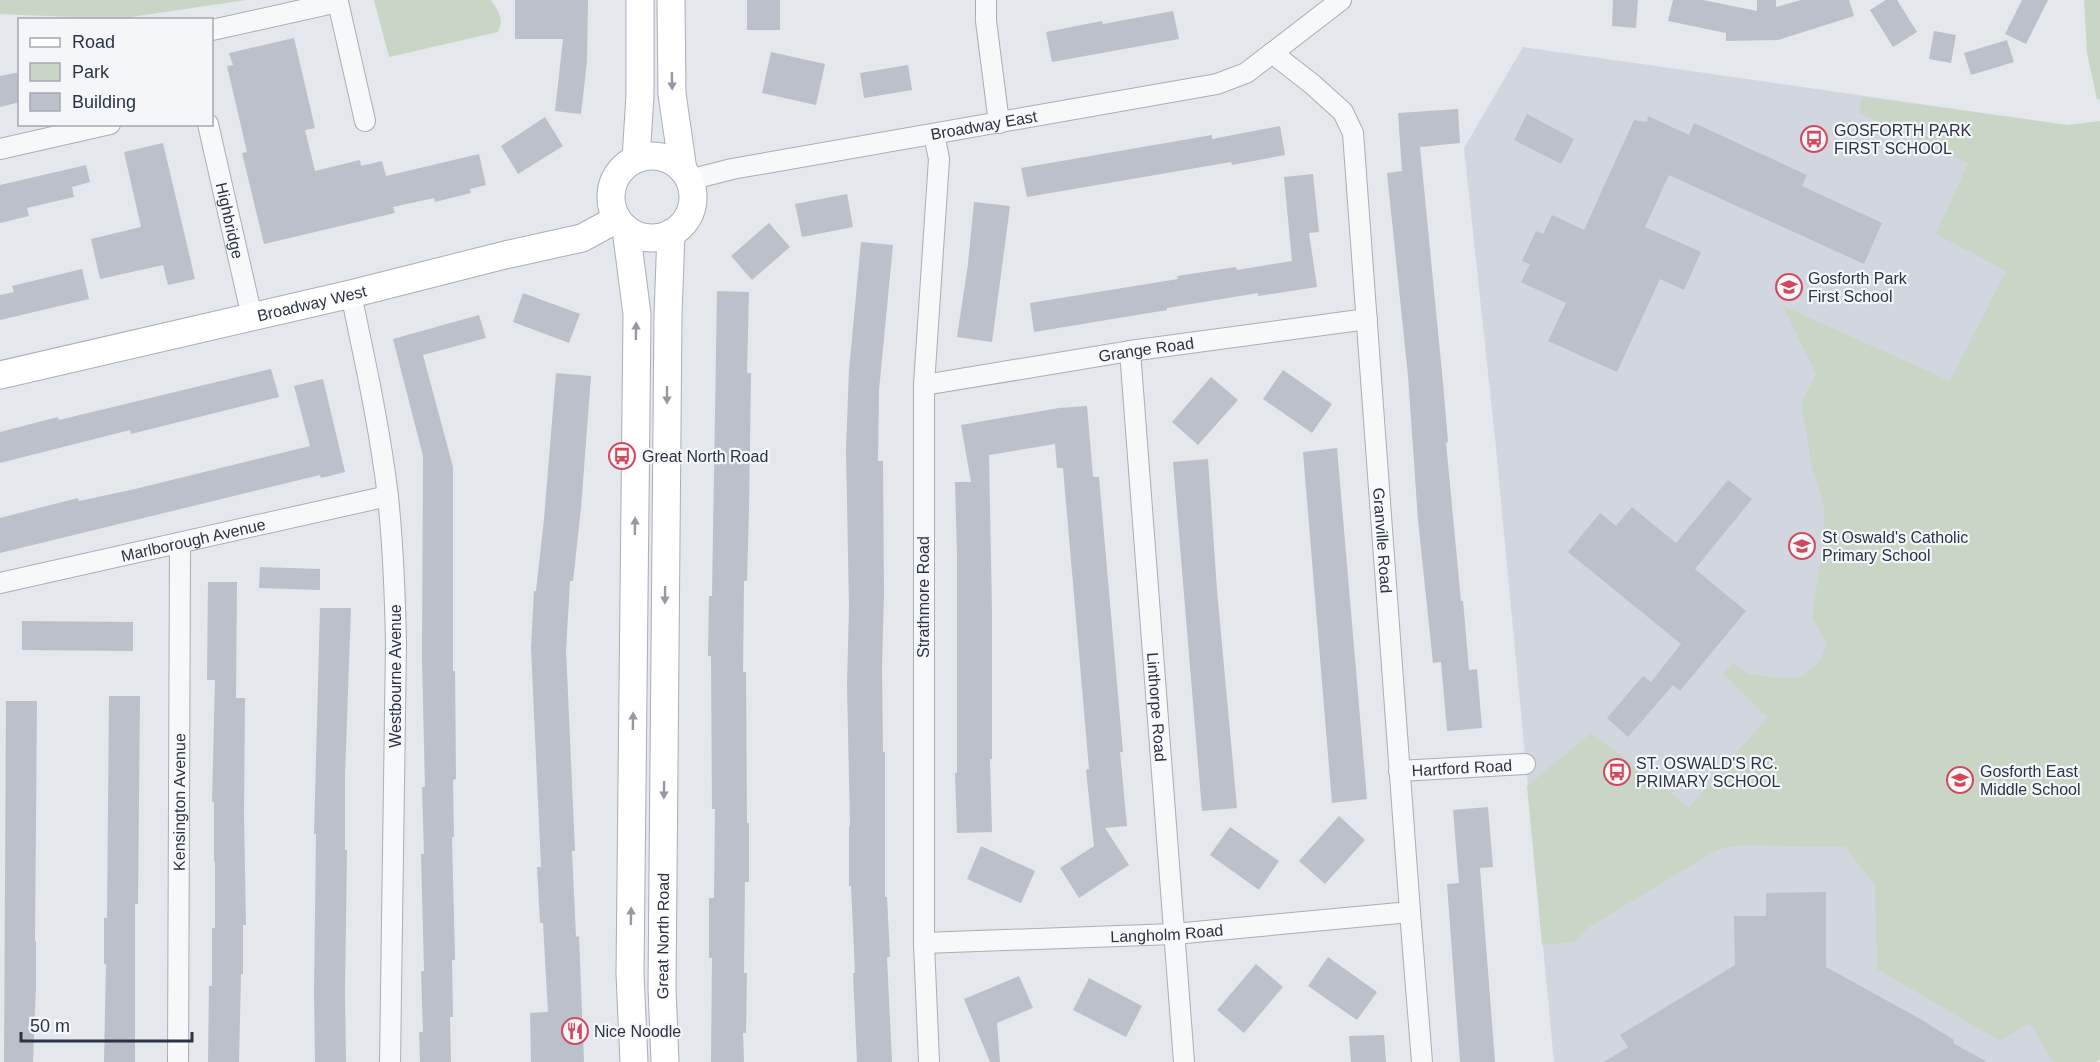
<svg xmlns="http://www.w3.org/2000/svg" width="2100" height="1062" viewBox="0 0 2100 1062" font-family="Helvetica,sans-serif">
<rect width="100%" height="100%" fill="#e4e7ec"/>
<path fill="#d2d6de" d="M1523,47L2067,125L2100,215V1059L2096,1062H1554L1495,438L1464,148Z"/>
<g fill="#c9d6c5">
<path d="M0,0H246L118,19L0,14Z"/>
<path d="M374,0H491C498,11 505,19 498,32L389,57Z"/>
<path d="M2084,0H2100V99L2097,100L2087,53Z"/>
<path d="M1862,97L2067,125L2100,121V1059L2096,1062H2053L2030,1023L2000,1041L1877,969L1875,885L1845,847L1739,845L1717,850L1589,927L1574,942L1542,945L1527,786L1591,733L1689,807L1768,717L1723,674L1733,663L1748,674L1777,678L1801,677L1819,663L1827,645L1812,616L1824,540V506L1812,467L1801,404L1816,374L1783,306L1950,381L2006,271L1936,234L1968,163L1859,113Z"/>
</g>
<g fill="#bbc0ca">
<path d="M515,0H588L587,61L581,114L555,111L563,39H515Z"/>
<rect x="747" y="0" width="33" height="30"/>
<path d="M1613,0H1638L1636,28L1612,26Z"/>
<path d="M1673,0H1703L1757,11V0H1776V7L1801,0H1849L1854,16L1778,40L1726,41V33L1668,21Z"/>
<path d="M1886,0H1897L1917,32L1893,47L1870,10Z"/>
<path d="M2022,0H2048L2026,44L2005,34Z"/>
<path d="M1173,11L1179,39L1052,62L1046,32L1102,21L1103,24Z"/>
<path d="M1934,31L1956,35L1951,63L1929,59Z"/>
<path d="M294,38L315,128L305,130L315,171L360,160L361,166L382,161L386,176L479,154L486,185L470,189L471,193L435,202L434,198L393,207L395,213L264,244L242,153L247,152L227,66L233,65L229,53Z"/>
<path d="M2007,40L2014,62L1971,75L1964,53Z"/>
<path d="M771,52L825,64L816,105L762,93Z"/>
<path d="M908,65L912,90L864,98L860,73Z"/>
<path d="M20,72V102L0,107V76Z"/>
<path d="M1458,109L1460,143L1420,147L1443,383L1448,442L1446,443L1461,601H1463L1469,670L1477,669L1482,728L1447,731L1441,662L1433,663L1418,520L1408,376L1387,173L1402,171L1398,113Z"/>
<path d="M1527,114L1574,139L1561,164L1514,140Z"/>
<path d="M1648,116L1689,135L1694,123L1807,175L1802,186L1882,223L1864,264L1669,175L1645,227L1701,252L1684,290L1660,279L1617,372L1548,341L1566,303L1521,282L1530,264L1522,261L1536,231L1543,234L1552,215L1584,230L1634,120L1647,122Z"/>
<path d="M545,117L563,146L518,174L501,146Z"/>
<path d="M1280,126L1285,155L1232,165L1231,162L1027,197L1021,168L1212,135V139Z"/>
<path d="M163,143L195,279L168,285L163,265L100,279L91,239L141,227L124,152Z"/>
<path d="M86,165L90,182L72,187L74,197L27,208L29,216L0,223V185Z"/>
<path d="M1313,174L1319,232L1309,233L1317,287L1258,296V293L1167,308V310L1034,332L1030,303L1178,279L1177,276L1236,267L1237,270L1292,261L1284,177Z"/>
<path d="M847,194L853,227L802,237L795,204Z"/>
<path d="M974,202L1010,206L992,342L957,337L968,264Z"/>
<path d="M769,223L790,247L752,280L731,256Z"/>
<path d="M861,242L893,245L879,390L878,461H883L884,594L882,667L883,752H885V897H887L890,957H887L892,1062H857L853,973H855L851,886H849V826H850L847,684L849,607L846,449L849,370Z"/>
<path d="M82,269L89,299L0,320V295L14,292L12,286Z"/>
<path d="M717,291L749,292L747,373H751L749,511L747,581H744L743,672H746L747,823H749V882H745L744,973H747L746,1033H743L744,1062H711L712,958H709V898H714L715,809H712L711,656H708L709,596H712Z"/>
<path d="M523,293L580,314L569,343L513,322Z"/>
<path d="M479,315L486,338L423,355L453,467V671H455L456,779L453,780L454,837H452L455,960H452L453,1017H450L451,1062H420L419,1032H423L421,971H424L421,854H424L422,787H425L422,660L423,456L393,339Z"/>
<path d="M271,369L279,397L131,434L130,430L0,463V432L58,417L59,420Z"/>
<path d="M1283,370L1332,404L1312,433L1263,399Z"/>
<path d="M556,373L591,376L581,508L573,581H570L566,650L575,851H572L576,937L579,936L584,1062H531L530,1013L548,1012L543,923H540L537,867H541L531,648L534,591H536L544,519Z"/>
<path d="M1211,377L1238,400L1198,445L1172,422Z"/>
<path d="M323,379L345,472L321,478L320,475L0,553V518L78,498L79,501L135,489L310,446L294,386Z"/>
<path d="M1087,406L1093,477H1099L1123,752H1120L1127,826L1105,828L1129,865L1079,898L1060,868L1094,846L1086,770L1089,769L1063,468H1057L1055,444L989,455L992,612V759H990L992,832L957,833L955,773H957V554L955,482H971L961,425L1059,408Z"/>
<path d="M1337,448L1367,799L1332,803L1303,452Z"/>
<path d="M1208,459L1217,590L1237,808L1202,811L1173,462Z"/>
<path d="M1728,480L1752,499L1695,569L1746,611L1680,691L1673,685L1628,737L1607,718L1643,676L1651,682L1681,644L1568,552L1600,513L1616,526L1632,507L1676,543Z"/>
<path d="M260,567L320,569V590L259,588Z"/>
<path d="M208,582H237L236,698H245L244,816L246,925H243V974H241L239,1062H208L209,986H212V928H215V862H214V802H212L215,680H207Z"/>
<path d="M320,608H351L345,775V850H347L345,992L346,1062H315L314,992L316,834H314Z"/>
<path d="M22,621L133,622V651L22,650Z"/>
<path d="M109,696H140L138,904H135V1062H104L106,964H104V918H107Z"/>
<path d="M6,701H37L35,941H36V987L33,1062H4Z"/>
<path d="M1488,807L1493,867L1480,868L1495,1062H1460L1447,884L1459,883L1453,810Z"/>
<path d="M1339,816L1365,840L1325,884L1299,861Z"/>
<path d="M1230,827L1279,861L1259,890L1210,855Z"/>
<path d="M981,846L1035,871L1021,903L967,879Z"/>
<path d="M1826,892V967L1922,1020L1954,1040L1953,1043L1987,1062H1604L1628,1047L1620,1035L1735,965L1734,916H1766V893Z"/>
<path d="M1328,957L1377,992L1357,1020L1308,986Z"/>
<path d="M1256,964L1283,987L1244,1033L1217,1010Z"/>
<path d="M1019,976L1033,1008L997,1023L1000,1062H990L964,999Z"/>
<path d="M1089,978L1142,1006L1126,1037L1073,1010Z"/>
<path d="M1384,1035L1386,1062H1351L1349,1036Z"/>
</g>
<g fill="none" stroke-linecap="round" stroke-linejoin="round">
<defs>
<g id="street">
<path d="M986,0V21L999,123"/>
<path d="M212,30L338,2L365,121"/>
<path id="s1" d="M1272,53L1312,84L1343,112L1353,133L1410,912L1422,1062"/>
<path id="s2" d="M208,124L252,317"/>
<path d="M0,149L110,124"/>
<path id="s3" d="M689,180L732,169L1217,84L1246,73L1341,0"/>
<path d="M351,294C365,361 380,429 388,497C393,545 395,594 396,643L390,1062"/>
<path id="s4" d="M1130,351L1184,1062"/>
<path id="s5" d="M924,385L1130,351L1367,319"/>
<path id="s6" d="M0,583L388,496"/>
<path id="s7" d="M1399,771L1525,764"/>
<path id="s8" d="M924,943L1174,934L1410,912"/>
<path id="s9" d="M178,1062L180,543"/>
<path d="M929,1062L924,943V385L939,159L934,134"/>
</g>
<g id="secondary">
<path d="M671,0L672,94L683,170"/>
<circle cx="652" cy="197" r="41"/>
<path d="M636,159L640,95V0"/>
<path d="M626,229L637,314L630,974L634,1062"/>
<path id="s10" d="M0,375L351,294L505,255L582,238L617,219"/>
<path id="s11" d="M665,1062L662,988L668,315L671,233"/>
</g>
</defs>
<use href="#street" stroke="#a9aeb7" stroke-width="22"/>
<use href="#secondary" stroke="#a9aeb7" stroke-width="29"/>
<use href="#street" stroke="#f7f8fa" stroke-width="20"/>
<use href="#secondary" stroke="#fff" stroke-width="27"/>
</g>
<defs><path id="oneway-solid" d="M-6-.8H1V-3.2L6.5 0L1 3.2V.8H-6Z" transform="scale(1.5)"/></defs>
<g fill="#959aa2">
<use href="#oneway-solid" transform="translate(672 81) rotate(89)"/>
<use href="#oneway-solid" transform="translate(636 331) rotate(-89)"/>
<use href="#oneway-solid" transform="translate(667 395) rotate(90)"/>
<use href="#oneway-solid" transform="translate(635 526) rotate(-89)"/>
<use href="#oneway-solid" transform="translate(665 595) rotate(91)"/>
<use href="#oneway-solid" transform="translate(633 721) rotate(-89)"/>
<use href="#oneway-solid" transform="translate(664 790) rotate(91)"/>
<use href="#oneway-solid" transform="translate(631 916) rotate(-89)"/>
</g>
<defs>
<symbol id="bus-ring" viewBox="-11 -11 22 22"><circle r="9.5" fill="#f4f6f9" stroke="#d1495b" stroke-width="1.5"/><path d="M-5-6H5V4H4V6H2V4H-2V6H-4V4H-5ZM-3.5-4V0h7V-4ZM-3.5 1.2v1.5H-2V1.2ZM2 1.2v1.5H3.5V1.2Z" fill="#d1495b"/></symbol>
<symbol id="school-ring" viewBox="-11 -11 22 22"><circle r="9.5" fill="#f4f6f9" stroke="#d1495b" stroke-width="1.5"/><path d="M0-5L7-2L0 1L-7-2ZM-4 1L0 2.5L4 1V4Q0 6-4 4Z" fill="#d1495b"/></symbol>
<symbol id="restaurant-ring" viewBox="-11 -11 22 22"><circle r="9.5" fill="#f4f6f9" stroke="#d1495b" stroke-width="1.5"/><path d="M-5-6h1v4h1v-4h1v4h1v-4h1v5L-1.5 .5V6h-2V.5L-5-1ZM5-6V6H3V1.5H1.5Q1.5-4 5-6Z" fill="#d1495b"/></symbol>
</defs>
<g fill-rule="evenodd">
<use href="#bus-ring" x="1799" y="124" width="30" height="30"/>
<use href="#school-ring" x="1774" y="272" width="30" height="30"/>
<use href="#bus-ring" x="607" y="441" width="30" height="30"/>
<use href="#school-ring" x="1787" y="531" width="30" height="30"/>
<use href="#bus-ring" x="1602" y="757" width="30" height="30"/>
<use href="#school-ring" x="1945" y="765" width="30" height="30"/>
<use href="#restaurant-ring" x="560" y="1016" width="30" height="30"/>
</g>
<g text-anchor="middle" stroke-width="4.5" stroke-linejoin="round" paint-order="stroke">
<g font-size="16" fill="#2b3445" stroke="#f4f6f9">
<text dy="6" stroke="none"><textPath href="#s3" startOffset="300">Broadway East</textPath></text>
<text dy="6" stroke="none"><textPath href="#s2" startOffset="99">Highbridge</textPath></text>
<text dy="6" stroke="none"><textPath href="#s10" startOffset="320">Broadway West</textPath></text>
<text dy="6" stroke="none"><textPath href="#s5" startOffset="225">Grange Road</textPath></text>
<text dy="6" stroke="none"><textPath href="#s6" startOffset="198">Marlborough Avenue</textPath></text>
<text dy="6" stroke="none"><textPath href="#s1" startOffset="524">Granville Road</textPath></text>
<text transform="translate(923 597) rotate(-90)" y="6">Strathmore Road</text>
<text transform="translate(395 676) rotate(-90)" y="6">Westbourne Avenue</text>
<text dy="6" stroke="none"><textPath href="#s4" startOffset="357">Linthorpe Road</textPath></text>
<text dy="6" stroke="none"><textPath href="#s7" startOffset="63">Hartford Road</textPath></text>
<text dy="6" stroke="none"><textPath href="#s9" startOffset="260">Kensington Avenue</textPath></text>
<text dy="6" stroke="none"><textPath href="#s8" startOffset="243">Langholm Road</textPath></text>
<text dy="6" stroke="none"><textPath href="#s11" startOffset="126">Great North Road</textPath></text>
</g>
<g font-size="16" fill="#2b3445" stroke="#f4f6f9" text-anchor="start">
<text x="1834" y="136">GOSFORTH PARK<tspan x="1834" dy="18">FIRST SCHOOL</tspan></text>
<text x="1808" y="284">Gosforth Park<tspan x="1808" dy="18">First School</tspan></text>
<text x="642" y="462">Great North Road</text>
<text x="1822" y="543">St Oswald's Catholic<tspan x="1822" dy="18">Primary School</tspan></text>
<text x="1636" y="769">ST. OSWALD'S RC.<tspan x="1636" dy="18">PRIMARY SCHOOL</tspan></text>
<text x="1980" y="777">Gosforth East<tspan x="1980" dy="18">Middle School</tspan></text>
<text x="594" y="1037">Nice Noodle</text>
</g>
</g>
<rect x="18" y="18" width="195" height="108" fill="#f4f6f9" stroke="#a4a8b1" stroke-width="1.5"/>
<rect x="30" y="38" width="30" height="9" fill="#ffffff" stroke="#a4a8b1" stroke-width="1.5"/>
<text x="72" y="48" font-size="18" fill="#2b3445">Road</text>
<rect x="30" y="63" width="30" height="18" fill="#c9d6c5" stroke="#a4a8b1" stroke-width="1.5"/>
<text x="72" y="78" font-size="18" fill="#2b3445">Park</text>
<rect x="30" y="93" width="30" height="18" fill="#bbc0ca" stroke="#a4a8b1" stroke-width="1.5"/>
<text x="72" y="108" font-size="18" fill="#2b3445">Building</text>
<path d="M21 1032v9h171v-9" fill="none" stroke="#2b3445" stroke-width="3"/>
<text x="30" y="1032" font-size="18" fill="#2b3445" stroke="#f4f6f9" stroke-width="4.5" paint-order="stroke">50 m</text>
</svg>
